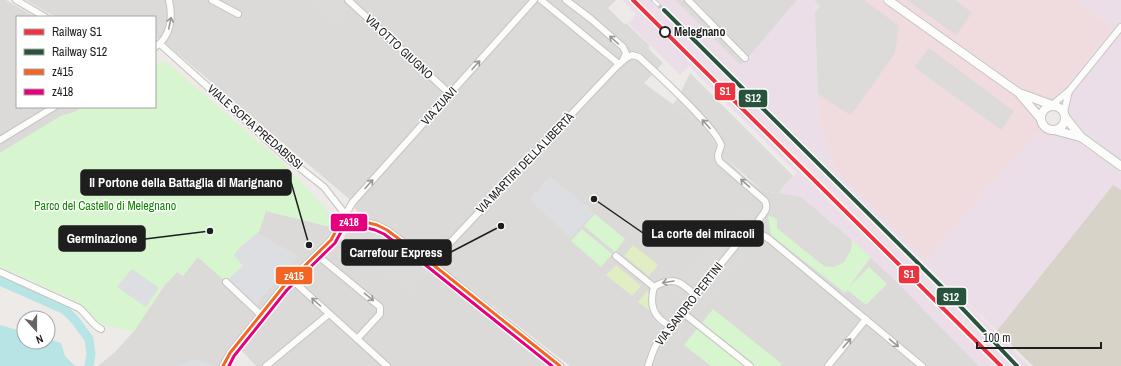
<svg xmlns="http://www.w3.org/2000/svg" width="1121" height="366" viewBox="0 0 1121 366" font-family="'Archivo Narrow',sans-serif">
<rect width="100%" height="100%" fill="#edeae7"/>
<g fill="#dcdad9">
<path d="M0,0H6L35,17H17V107H82L77,111L61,116L0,153Z"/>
<path d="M26,0H616L608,8L663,63L644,83L691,118L708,134L723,156L747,179L763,191L801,197L835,225L895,280L979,366H570L429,257L381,223L361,217L348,198L159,38L155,40V17H55Z"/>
<path d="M675,0H797L750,56L740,65Z"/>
<path d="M266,211L331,227L334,233L285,279L229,350L219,366H98L115,352L134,331L164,286L177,272L183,275L198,257L226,282Z"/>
<path d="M340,238L407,290L432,267L551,366H256L241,350L287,286Z"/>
</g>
<g fill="#f0dcde">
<path d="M814,0H881L1017,96L1037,119L1042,128L956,224L927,262L836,170L819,118L815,13L820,6Z"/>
<path d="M897,0H1078L1112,29L1065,87L1051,100L1021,88Z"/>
</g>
<g fill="#ebdee9">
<path d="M622,0H675L740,65L750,56L797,0H814L820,6L815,13L819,118L836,170L927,261L956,224L1042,128L1049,133L1057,134L1077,141L1121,172V366H1033L946,281L1029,366H979L895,280L835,225L777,193L797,173L689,66L680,75L628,23L636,14Z"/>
<path d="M1078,0H1121V160L1084,133L1062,105L1051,100L1065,87L1112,29Z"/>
</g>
<path fill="#d8d3c8" d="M1113,185L1121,190V366H1033L997,331Z"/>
<g fill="#e1edc3">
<path d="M633,245L658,265L649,276L624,256Z"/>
<path d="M616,265L641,286L632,296L606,275Z"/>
<path d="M647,291L652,294L660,318L638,302Z"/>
</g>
<g fill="#d7f5cf">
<path d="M166,62L283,163L326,209L331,220V227L266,211L259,232L241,246L243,266L226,282L198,257L183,276L177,272L164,286L134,331L104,325L99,322L78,302L0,266V153L61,116L77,111L82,107H155V63Z"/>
<path d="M595,214L625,239L615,252L584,226Z"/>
<path d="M768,216L773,217L777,219V228L824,266C841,271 850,255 852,240L871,257L849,287L869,267L887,284L866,305L847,290L845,293L771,235Z"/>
<path d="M582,229L612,254L601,267L571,241Z"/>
<path d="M713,309L782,364L780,366H711L684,345Z"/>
</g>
<g fill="#dddbda">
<path d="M305,0H339L350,9L335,27Z"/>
<path d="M675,0H694L750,56L740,65Z"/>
<path d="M814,0H864L899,26L895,53L857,107L850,115L818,94L815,13L820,6Z"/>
<path d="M907,0H955L972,13L956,35Z"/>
<path d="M601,16L618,32L626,23L650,46L633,64L598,38L610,31L596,20Z"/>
<path d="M929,48L1014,111L1001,130L914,67Z"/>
<path d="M690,73L793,176L778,193L801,197L852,240L851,250L844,262L834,267L824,266L777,228V193L763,191L723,156L709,136L691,118L670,108L678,98Z"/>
<path d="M743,203L754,212L693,287L682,278Z"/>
<path d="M349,229L377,231L433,269L410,296L343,239Z"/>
<path d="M743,250L748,254L704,309L699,305Z"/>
<path d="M734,252L737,254L698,301L696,299Z"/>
<path d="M671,285L687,297L683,301L671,291L662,303L672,313L669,317L660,308L658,311L654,307Z"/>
<path d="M856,339H864L842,366H831L832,363H838Z"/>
</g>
<g fill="#dddee2">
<path d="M550,176L595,213L570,238L529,199Z"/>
<path d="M258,233L298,256L255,306L226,282L243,266L234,255L241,246Z"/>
<path d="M132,269L159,288L146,307L117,287Z"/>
<path d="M191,360L201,361L215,366H177Z"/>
</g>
<path fill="#b7e4e4" d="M0,325L24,332V342H48V339L61,343L65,356L75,366H0Z"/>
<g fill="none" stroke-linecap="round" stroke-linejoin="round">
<path stroke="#b7e4e4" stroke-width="9" d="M0,281L65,310L75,320L89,339L91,354L89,366"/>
<defs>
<g id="minor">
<path d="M16,0L45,17"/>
<path d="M212,0L238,14"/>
<path d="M348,0L450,94"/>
<path d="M541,0L619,64"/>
<path d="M566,0L591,19L623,47L626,53L623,60"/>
<path d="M688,0L745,58"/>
<path d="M160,44L286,157L324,187L345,214L357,220L377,225L387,230L431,263L560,366"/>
<path d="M155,47C171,37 173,17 169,0"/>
<path d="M1052,105L1070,90L1121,27"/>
<path d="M1064,112L1069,91"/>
<path d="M0,140L54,107"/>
<path d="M317,255L380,307V314L357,339"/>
<path d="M616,256L654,287"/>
<path d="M431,263L616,67L625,59L632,55L639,57C654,71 720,131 721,146C719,153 716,155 720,162L765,201C769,210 763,213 759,220C756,224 756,228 755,233"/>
<path d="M0,272L79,308C87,314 93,326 101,329"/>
<path d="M291,279L387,366"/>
<path d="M226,282L261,315"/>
<path d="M682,312L750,366"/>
<path d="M670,326C653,317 649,305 654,287C674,276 680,281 695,295"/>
<path d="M223,366L230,353L283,287L331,240L340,225L352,203L534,0"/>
<path d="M266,366L329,314"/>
<path d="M648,366L654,349L659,340L737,244C747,233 757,230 769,239L922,366"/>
<path d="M828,366L866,319"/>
</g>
<g id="tertiary">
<path d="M888,0L1019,93L1041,119"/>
<path d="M1022,94L1052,105"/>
<circle cx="1053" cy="118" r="12"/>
<path d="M1065,117L1081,137L1121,166"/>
<path d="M1054,130L1080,137"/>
</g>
</defs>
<use href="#minor" stroke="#c5c4c3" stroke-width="8"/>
<use href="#tertiary" stroke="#c5c4c3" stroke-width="10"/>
<use href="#minor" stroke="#fcfcfb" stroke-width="6"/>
<use href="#tertiary" stroke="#fcfcfb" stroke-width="8"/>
<defs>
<path id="rail" d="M653,0L664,10"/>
</defs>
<use href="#rail" stroke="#cacac9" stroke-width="4"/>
<use href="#rail" stroke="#fff" stroke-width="2.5" stroke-dasharray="8" stroke-linecap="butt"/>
<defs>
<path id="bus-1" d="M223,366L230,353L283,287L331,240L345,214L357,220L377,225L387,230L431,263L560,366"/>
<path id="bus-2" d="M229,366L234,356L287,290L335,243L347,221L355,225L375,230L384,234L428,267L552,366"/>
</defs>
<use href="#bus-1" stroke="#fff" stroke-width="6"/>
<use href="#bus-2" stroke="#fff" stroke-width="6"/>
<use href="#bus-1" stroke="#f26522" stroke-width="3"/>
<use href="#bus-2" stroke="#e5007d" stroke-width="3"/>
<defs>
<path id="rail-1" d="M633,0L1001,366"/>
<path id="rail-2" d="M664,10L943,288L1017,366"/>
</defs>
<use href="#rail-1" stroke="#fff" stroke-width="7"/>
<use href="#rail-2" stroke="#fff" stroke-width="7"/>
<use href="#rail-1" stroke="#ee333e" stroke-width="4"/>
<use href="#rail-2" stroke="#28543d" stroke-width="4"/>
</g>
<defs><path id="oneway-shaft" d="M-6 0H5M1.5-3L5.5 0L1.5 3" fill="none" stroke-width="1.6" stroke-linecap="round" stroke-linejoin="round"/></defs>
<g stroke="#989898">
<use href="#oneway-shaft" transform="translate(170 23) rotate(-78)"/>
<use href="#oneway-shaft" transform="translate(614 40) rotate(-138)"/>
<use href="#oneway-shaft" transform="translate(476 65) rotate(-48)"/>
<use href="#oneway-shaft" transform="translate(706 124) rotate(-132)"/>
<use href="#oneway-shaft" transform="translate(745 183) rotate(-139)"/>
<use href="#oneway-shaft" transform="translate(369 184) rotate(-48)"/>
<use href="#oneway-shaft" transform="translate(668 282) rotate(171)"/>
<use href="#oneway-shaft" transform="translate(369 297) rotate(39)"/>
<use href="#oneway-shaft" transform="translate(316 302) rotate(-138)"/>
<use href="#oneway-shaft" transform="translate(847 343) rotate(-50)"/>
<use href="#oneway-shaft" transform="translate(894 343) rotate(40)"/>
</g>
<circle fill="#fff" stroke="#1e1e1e" stroke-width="2" cx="665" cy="32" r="5"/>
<g text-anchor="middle" stroke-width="3" stroke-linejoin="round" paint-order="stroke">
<g font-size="12" font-weight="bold" fill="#1e1e1e" stroke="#fff" text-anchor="start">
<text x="674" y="36">Melegnano</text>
</g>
<g font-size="12" fill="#1e1e1e" stroke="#fff">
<text transform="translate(399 47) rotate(43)" y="4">VIA OTTO GIUGNO</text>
<text transform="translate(439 106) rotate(-48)" y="4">VIA ZUAVI</text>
<text transform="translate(255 127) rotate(41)" y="4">VIALE SOFIA PREDABISSI</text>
<text transform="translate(525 163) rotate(-46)" y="4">VIA MARTIRI DELLA LIBERTÀ</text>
<text transform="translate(689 304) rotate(-52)" y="4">VIA SANDRO PERTINI</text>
</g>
<g font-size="12" fill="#118801" stroke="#fff">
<text x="105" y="210">Parco del Castello di Melegnano</text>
</g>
</g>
<path fill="none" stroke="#1e1e1e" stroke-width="1.5" d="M309 245L291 182M594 199L643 233M210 231L145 239M501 226L451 252"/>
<g fill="#1e1e1e" stroke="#fff" stroke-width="1.5">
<circle cx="309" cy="245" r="4"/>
<circle cx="594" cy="199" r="4"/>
<circle cx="210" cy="231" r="4"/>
<circle cx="501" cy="226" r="4"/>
</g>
<g fill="#1e1e1e" stroke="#1e1e1e" stroke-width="1.5">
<rect x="81" y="170" width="210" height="25" rx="4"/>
<rect x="643" y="221" width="120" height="25" rx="4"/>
<rect x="59" y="226" width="86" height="25" rx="4"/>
<rect x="342" y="240" width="109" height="25" rx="4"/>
</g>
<g font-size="13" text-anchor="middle" font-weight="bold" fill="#fff">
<text x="186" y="187">Il Portone della Battaglia di Marignano</text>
<text x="703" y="238">La corte dei miracoli</text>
<text x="102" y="243">Germinazione</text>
<text x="396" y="257">Carrefour Express</text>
</g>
<g stroke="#fff" stroke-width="1.5">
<rect x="714" y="82" width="22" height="19" rx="4" fill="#ee333e"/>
<rect x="738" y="89" width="30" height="19" rx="4" fill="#28543d"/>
<rect x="330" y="213" width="38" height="19" rx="4" fill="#e5007d"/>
<rect x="898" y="265" width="22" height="19" rx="4" fill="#ee333e"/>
<rect x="275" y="266" width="38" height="19" rx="4" fill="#f26522"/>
<rect x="936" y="287" width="31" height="19" rx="4" fill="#28543d"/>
</g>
<g font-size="11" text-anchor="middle" font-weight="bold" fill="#fff">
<text x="725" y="95">S1</text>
<text x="753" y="102">S12</text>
<text x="349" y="226">z418</text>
<text x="909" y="278">S1</text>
<text x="294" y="280">z415</text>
<text x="951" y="301">S12</text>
</g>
<rect x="16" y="16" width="140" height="92" fill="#ffffff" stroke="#a5a5a5"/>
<rect x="24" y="29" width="20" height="6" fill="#ee333e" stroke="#a5a5a5"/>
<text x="52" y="36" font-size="12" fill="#1e1e1e">Railway S1</text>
<rect x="24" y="49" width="20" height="6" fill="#28543d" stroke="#a5a5a5"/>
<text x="52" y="56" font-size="12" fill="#1e1e1e">Railway S12</text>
<rect x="24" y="69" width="20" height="6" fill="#f26522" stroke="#a5a5a5"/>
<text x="52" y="76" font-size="12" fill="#1e1e1e">z415</text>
<rect x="24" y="89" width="20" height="6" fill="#e5007d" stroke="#a5a5a5"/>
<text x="52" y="96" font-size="12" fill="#1e1e1e">z418</text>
<g transform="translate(36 330) rotate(159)"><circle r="19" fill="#ffffff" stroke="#a5a5a5"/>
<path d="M0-3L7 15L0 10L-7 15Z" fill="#666564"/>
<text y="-6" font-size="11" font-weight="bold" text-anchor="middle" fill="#1e1e1e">N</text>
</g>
<path d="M977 342v6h124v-6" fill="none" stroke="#1e1e1e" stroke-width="2"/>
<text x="983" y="342" font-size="12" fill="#1e1e1e" stroke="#ffffff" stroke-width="3" paint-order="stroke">100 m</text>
</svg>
